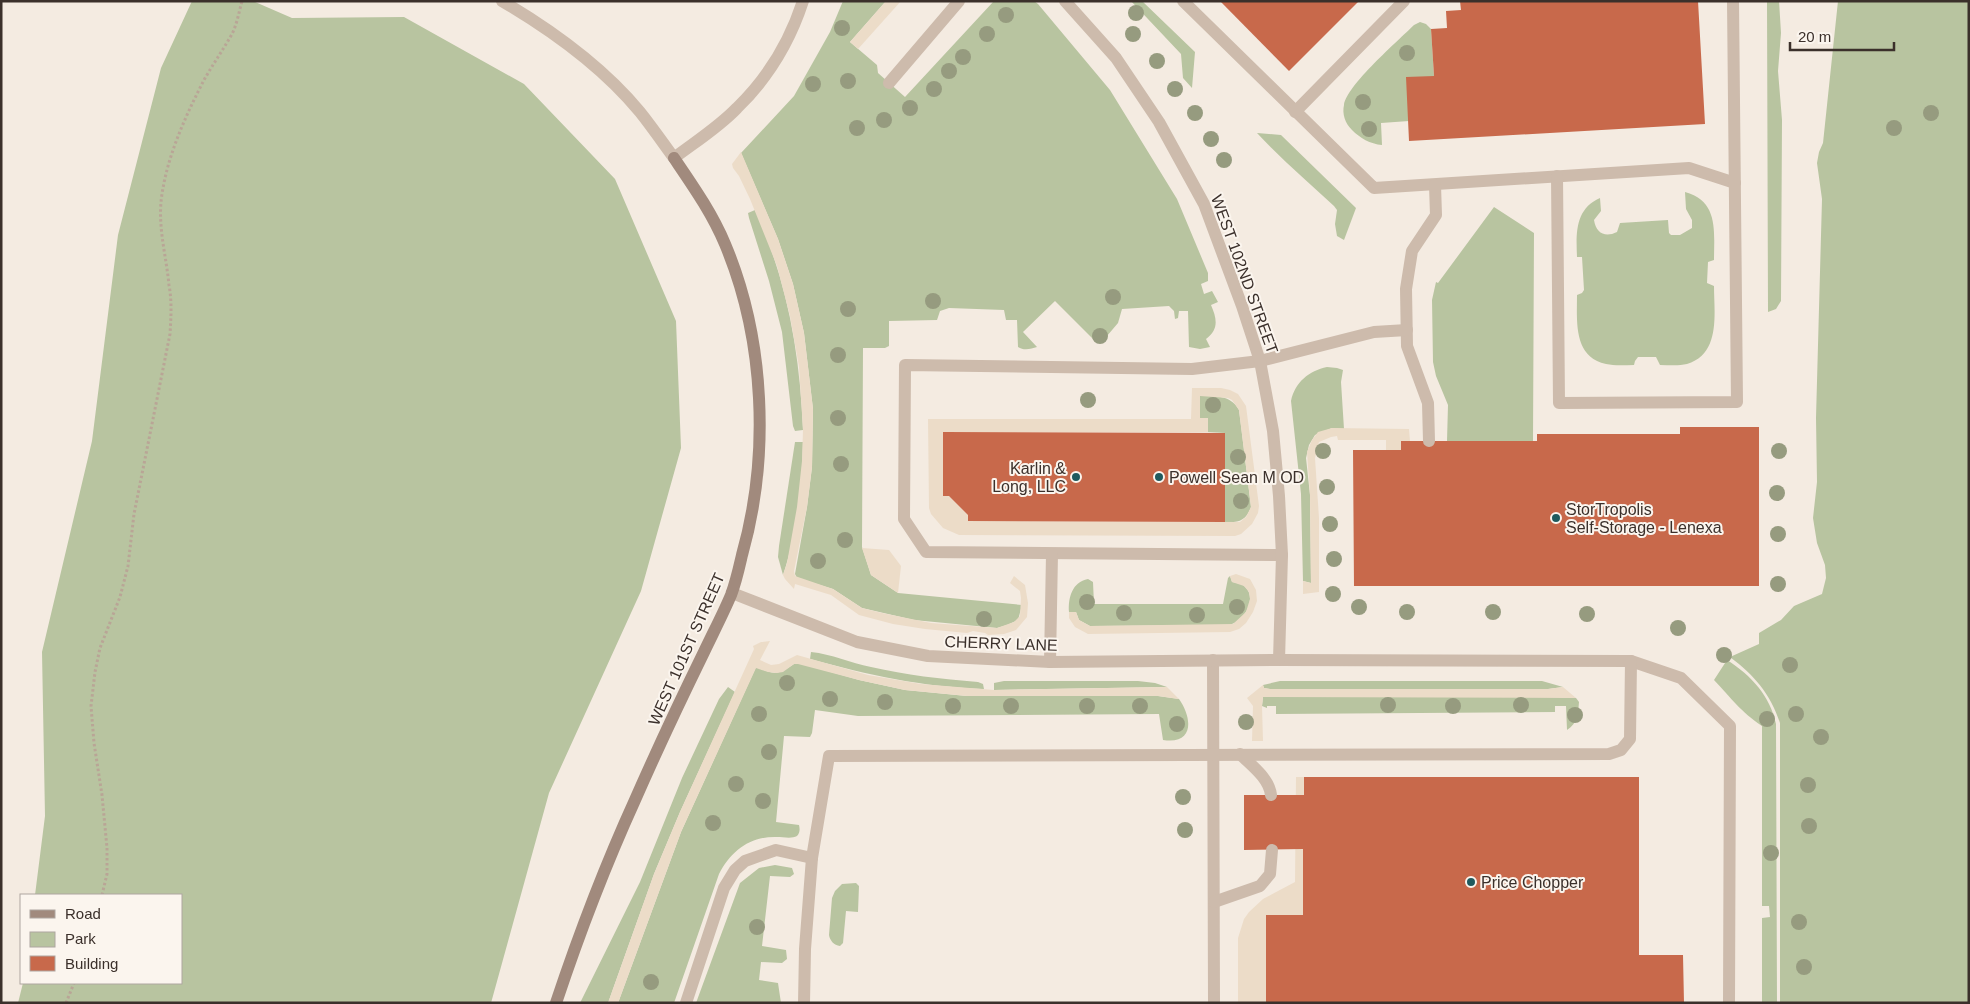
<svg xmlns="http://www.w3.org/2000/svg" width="1970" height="1004" viewBox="0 0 1970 1004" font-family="Arial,sans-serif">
<rect width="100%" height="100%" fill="#f4ebe1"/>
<g fill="#b8c4a0">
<path d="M192,1H253L292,18L404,17L524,84L615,179L676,321L681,448L641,591L549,793L491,1003H18L23,983H181V895H35L45,816L42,652L92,441L118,235L161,68Z"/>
<path d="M843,1H886L850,42L877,65L878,73L905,97L993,2L1034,1L1038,4L1110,90L1177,199L1208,273V281L1201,284L1204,294L1212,291L1218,302L1211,305C1217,319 1219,329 1206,339L1210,347L1200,349L1189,347L1188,311H1179L1178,318L1175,319L1174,311L1169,306L1122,309L1118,323L1101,343H1097L1055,301L1023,332L1037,347C1031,349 1024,351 1018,347L1017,320H1006L1004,310L949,308L940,311L937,320L889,321V346L885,348H863L862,547L871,575L898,593L1022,605L1018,620L1007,625L997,628L914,620L862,608L833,589L797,578L795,574L807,507L812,467L813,409L804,333L793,284L778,239L741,153L794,96L830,32Z"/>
<path d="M1131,1H1142L1195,52L1192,88L1183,78L1181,54Z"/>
<path d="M1767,1H1779L1781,33L1778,71L1782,120L1781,301L1776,309L1768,312Z"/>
<path d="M1838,1H1969V1003H1780V723C1770,693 1754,675 1730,657L1759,644V633L1781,620L1794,606L1822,594L1826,578L1825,565L1817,543L1813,518L1817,482L1816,418L1822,199L1817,163L1819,152L1823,143Z"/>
<path d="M1420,22L1426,24L1431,29L1434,76L1409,121L1381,123L1382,145C1370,144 1360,138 1352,130C1345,123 1342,114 1344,105C1347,85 1398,41 1414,25Z"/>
<path d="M1257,133L1281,135L1356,208L1344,240L1337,236L1335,224L1337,210L1334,206C1308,182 1281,159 1257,133Z"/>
<path d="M1685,192C1719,201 1714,232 1714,260L1708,262L1707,283L1714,286C1714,313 1721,354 1687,364C1679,366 1669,365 1660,365L1656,357H1638L1635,361L1634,365C1625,365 1615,366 1606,364C1573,357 1577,321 1577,295L1582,293L1584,290L1582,257H1577C1576,233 1575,209 1600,198L1601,211L1594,220C1596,233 1605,238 1617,232L1620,223L1668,220L1669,233L1671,235H1680L1692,228V220L1686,209Z"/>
<path d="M1494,207L1534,233L1533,441H1447L1448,405L1436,376L1433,362L1432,300L1436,282L1438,283Z"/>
<path d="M755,210C787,279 800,354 803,430L795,431L793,426L782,332L769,281L749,218L748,213Z"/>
<path d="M1327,367L1337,368L1343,370L1341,382L1344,429L1332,428L1315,435L1309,445L1306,458L1310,495L1311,583L1303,581L1301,494L1291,401C1295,382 1309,371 1327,367Z"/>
<path d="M1200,396C1216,396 1231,395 1239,410L1251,507C1246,521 1238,523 1225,522V433L1208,432V418H1200Z"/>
<path d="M795,442H803C802,486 797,533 783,575L778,557L779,546Z"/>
<path d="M1230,576L1232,582C1236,583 1240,583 1243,585C1259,597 1245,621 1229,625L1090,626L1079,620L1076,612H1069C1068,598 1072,582 1088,579L1093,582L1094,604H1223L1228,578Z"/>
<path d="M811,652C832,654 850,663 871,667C906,675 941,679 978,682L983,684L984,689C922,687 869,675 810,659Z"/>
<path d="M1727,660C1752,676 1770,696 1776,724L1777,1003H1762V918L1770,917L1769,906H1762V726C1740,711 1732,699 1714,680Z"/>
<path d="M794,664H803L859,680L905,690L967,696H1158L1179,699C1192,717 1195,745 1163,740L1159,714L858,716L815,710L812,733L810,737L784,736L776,822L799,825C800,829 800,833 797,836C792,839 783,837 777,837C750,836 731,851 719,874L674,1003H618L681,832L756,667C774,675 778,675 794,664Z"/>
<path d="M1004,681H1138L1155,683L1167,687L994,690V683Z"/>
<path d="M1280,681H1542L1563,687L1548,689H1270L1264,688L1263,685Z"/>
<path d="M728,687L735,692L680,812L654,874L608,1003H580L640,882L682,778L719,699Z"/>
<path d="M1263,697H1550L1576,698L1579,702C1578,714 1578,723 1567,730L1566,706H1555V712L1276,714V706H1267V708L1262,706Z"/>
<path d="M775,865L792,868L794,874L790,877L770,876L762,946L786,950L787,959L782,963L761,962L759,980L778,983L781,1003H696L740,883L759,868Z"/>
<path d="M856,883L859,886L858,912L846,911L843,943L840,946C834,945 830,941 829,935L832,898L835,891L842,884Z"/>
</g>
<g fill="#ecdcc8" fill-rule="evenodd">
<path d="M886,1H901L858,49L850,42Z"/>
<path d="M741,152L778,239L793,284L804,333L813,409L812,467L807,507L794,571L795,576L833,589L862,608L882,613L931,623L997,628L1014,622L1020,616L1021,598L1020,591L1010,583L1014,576L1025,585L1028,603L1027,617L1016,630L1004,634L988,635L985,633L973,631L967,633L925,629L893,624L859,615L831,595L795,584L794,589L785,579L783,575L787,563L797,507L802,461L803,430L799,367L790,316L777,266L750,199L739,176L733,168L732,164Z"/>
<path d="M1192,388H1221L1230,390L1238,394L1246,406L1259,506L1258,513L1252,524L1241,534L1235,536L959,535L943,528L931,514L929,508L928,419H1191ZM1200,396L1228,398L1232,400L1239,410L1251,507L1246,517L1240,522L968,521V515L949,496H943V432H1208V418H1200Z"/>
<path d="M1332,428L1409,429L1410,441L1401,450H1386V440H1338L1337,436L1331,437L1319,442L1315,458L1319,518V592L1303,594V581L1311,583L1310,495L1307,452L1312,440L1318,432Z"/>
<path d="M862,548L889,550L901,566L898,593L871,575Z"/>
<path d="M1236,574L1250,579L1256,590L1257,601L1253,612L1246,623L1239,629L1230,632L1088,634L1075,627L1069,618V612H1076L1079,620L1090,626L1233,624L1246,612L1250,599L1249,592L1244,586L1232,582L1230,576Z"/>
<path d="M770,641L760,660L771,665L779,664L797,655L868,675L921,684L994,690L1167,687L1179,699L1158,696H967L905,690L859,680L798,664H794L783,672L777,673L768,672L756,668L681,832L618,1003H608L654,874L680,812L754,649L753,646L761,642Z"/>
<path d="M1263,685L1264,688L1270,689H1548L1563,687L1576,698L1263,697L1262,706L1263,741H1252L1253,706L1247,698Z"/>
<path d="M1296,777H1304L1303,915H1267L1266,1003H1238V938L1244,919L1249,912L1263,899L1295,882Z"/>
</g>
<g fill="#c8694b">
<path d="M1220,1H1359L1289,71Z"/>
<path d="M1460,1H1698L1705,124L1409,141L1406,77L1434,76L1431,29L1447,28L1446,11L1461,10Z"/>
<path d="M1680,427H1759V586H1354L1353,450H1401V441H1537V434H1680Z"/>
<path d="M943,432L1225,433V522L968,521V515L949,496H943Z"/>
<path d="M1304,777H1639V955H1683L1684,1003H1266V915H1303V849L1244,850V795H1304Z"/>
</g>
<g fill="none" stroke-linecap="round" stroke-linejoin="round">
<g stroke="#b9a596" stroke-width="3" stroke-dasharray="2.5 2.5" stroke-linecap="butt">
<path d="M102,895L107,874V848L102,795L94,743L91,706L95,672L100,648L120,597L128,566L134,514L170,334C171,317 172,301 169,285C166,254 157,225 162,194C168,154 186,115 204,80C213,64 223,50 232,34C237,24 239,12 242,1"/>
<path d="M66,1003L74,983"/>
</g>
<g stroke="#cdbbac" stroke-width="12">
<path d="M1183,1L1374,188L1689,168L1735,183"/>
<path d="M889,83L959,1"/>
<path d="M1295,112L1404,1"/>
<path d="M1557,176L1559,403L1737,402L1733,1"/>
<path d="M1429,441L1428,403L1407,346L1406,289L1412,251L1436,215L1435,185"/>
<path d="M1282,555L926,552L904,519L905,365L1192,369L1260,361L1374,332L1407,330"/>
<path d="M1213,660L1214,1003"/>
<path d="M1279,660L1631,661L1681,678L1730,726L1729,1003"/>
<path d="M1050,662L1052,554"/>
<path d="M1240,754C1252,766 1269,778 1271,795"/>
<path d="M1214,902L1260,886L1270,874L1272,850"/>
<path d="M686,1003L724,888L735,870L745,861L776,850L812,858"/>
<path d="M804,1003L805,949L812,858L829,756L1609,754L1621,750L1630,739L1631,661"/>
</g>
<g stroke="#cdbbac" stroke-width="12">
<path d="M502,1C553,31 602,66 640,112C652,127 663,143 674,158C695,142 719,127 737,108C768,78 790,41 803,1"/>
<path d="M732,593L857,642L928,656L1050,662L1279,660L1282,555L1279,496L1273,431L1260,361L1242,306L1204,204L1159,122L1116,58L1065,1"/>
</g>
<path stroke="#a18a7d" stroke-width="12" d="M556,1003C579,934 605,866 635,800C657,750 680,701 704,652C713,633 723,614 731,595C736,582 739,568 742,555C770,456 765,339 725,244C712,213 693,186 674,158"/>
</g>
<g fill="#969b7f">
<circle cx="1136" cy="13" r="8"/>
<circle cx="1006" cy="15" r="8"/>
<circle cx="842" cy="28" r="8"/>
<circle cx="987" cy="34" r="8"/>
<circle cx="1133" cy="34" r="8"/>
<circle cx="1407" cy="53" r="8"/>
<circle cx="963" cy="57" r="8"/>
<circle cx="1157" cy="61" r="8"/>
<circle cx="949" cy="71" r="8"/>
<circle cx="848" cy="81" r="8"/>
<circle cx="813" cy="84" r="8"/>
<circle cx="934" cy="89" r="8"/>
<circle cx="1175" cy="89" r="8"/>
<circle cx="1363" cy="102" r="8"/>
<circle cx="910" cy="108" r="8"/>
<circle cx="1195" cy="113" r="8"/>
<circle cx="1931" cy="113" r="8"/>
<circle cx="884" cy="120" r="8"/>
<circle cx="857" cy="128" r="8"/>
<circle cx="1894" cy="128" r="8"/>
<circle cx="1369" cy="129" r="8"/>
<circle cx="1211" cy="139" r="8"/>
<circle cx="1224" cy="160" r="8"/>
<circle cx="1113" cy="297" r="8"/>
<circle cx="933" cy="301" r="8"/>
<circle cx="848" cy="309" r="8"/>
<circle cx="1100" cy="336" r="8"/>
<circle cx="838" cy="355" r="8"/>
<circle cx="1088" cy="400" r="8"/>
<circle cx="1213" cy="405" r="8"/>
<circle cx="838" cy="418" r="8"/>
<circle cx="1323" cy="451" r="8"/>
<circle cx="1779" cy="451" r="8"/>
<circle cx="1238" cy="457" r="8"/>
<circle cx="841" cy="464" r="8"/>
<circle cx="1327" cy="487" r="8"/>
<circle cx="1777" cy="493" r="8"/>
<circle cx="1241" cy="501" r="8"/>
<circle cx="1330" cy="524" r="8"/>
<circle cx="1778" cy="534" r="8"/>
<circle cx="845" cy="540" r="8"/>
<circle cx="1334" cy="559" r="8"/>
<circle cx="818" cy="561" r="8"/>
<circle cx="1778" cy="584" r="8"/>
<circle cx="1333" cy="594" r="8"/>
<circle cx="1087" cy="602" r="8"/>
<circle cx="1237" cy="607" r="8"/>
<circle cx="1359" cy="607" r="8"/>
<circle cx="1407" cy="612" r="8"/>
<circle cx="1493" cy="612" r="8"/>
<circle cx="1124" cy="613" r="8"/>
<circle cx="1587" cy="614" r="8"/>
<circle cx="1197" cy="615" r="8"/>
<circle cx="984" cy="619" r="8"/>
<circle cx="1678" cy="628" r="8"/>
<circle cx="1724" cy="655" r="8"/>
<circle cx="1790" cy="665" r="8"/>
<circle cx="787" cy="683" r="8"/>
<circle cx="830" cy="699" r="8"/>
<circle cx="885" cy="702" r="8"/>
<circle cx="1388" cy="705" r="8"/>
<circle cx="1521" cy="705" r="8"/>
<circle cx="953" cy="706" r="8"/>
<circle cx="1011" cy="706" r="8"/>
<circle cx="1087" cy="706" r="8"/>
<circle cx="1140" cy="706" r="8"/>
<circle cx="1453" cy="706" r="8"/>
<circle cx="759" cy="714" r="8"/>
<circle cx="1796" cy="714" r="8"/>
<circle cx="1575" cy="715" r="8"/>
<circle cx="1767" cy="719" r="8"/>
<circle cx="1246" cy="722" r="8"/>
<circle cx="1177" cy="724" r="8"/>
<circle cx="1821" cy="737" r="8"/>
<circle cx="769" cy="752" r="8"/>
<circle cx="736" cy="784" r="8"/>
<circle cx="1808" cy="785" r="8"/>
<circle cx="1183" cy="797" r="8"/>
<circle cx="763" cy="801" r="8"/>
<circle cx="713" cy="823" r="8"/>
<circle cx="1809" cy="826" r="8"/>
<circle cx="1185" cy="830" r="8"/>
<circle cx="1771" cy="853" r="8"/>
<circle cx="1799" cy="922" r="8"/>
<circle cx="757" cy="927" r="8"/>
<circle cx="1804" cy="967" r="8"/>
<circle cx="651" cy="982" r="8"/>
</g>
<g fill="#1f5a5e" stroke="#fbf5ee" stroke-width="2">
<circle cx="1076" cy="477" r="5"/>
<circle cx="1159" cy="477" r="5"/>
<circle cx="1556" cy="518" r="5"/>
<circle cx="1471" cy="882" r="5"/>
</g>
<g text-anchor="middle" stroke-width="4" stroke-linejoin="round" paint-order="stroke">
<g font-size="16" fill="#3b302b" stroke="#fbf5ee">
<text transform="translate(1245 274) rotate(70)" y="6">WEST 102ND STREET</text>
<text transform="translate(1001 643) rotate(2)" y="6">CHERRY LANE</text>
<text transform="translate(686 649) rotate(-66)" y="6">WEST 101ST STREET</text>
</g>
<g font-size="16" fill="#3b302b" stroke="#fbf5ee" text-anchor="start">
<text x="1066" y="474" text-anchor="end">Karlin &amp;<tspan x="1066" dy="18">Long, LLC</tspan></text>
<text x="1169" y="483">Powell Sean M OD</text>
<text x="1566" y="515">StorTropolis<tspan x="1566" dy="18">Self-Storage - Lenexa</tspan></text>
<text x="1481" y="888">Price Chopper</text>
</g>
</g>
<rect width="1970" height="1004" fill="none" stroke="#3b302b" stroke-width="5"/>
<rect x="20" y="894" width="162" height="90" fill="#fbf5ee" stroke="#aea6a0"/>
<rect x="30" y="910" width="25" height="8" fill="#a18a7d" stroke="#aea6a0"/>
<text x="65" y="919" font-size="15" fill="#3b302b">Road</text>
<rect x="30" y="932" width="25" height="15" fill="#b8c4a0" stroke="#aea6a0"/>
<text x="65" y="944" font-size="15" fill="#3b302b">Park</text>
<rect x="30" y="956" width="25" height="15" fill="#c8694b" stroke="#aea6a0"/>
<text x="65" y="969" font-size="15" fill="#3b302b">Building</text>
<path d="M1790 42v8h104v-8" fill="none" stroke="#3b302b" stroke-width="2.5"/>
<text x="1798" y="42" font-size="15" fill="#3b302b" stroke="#fbf5ee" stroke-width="4" paint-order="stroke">20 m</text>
</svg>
